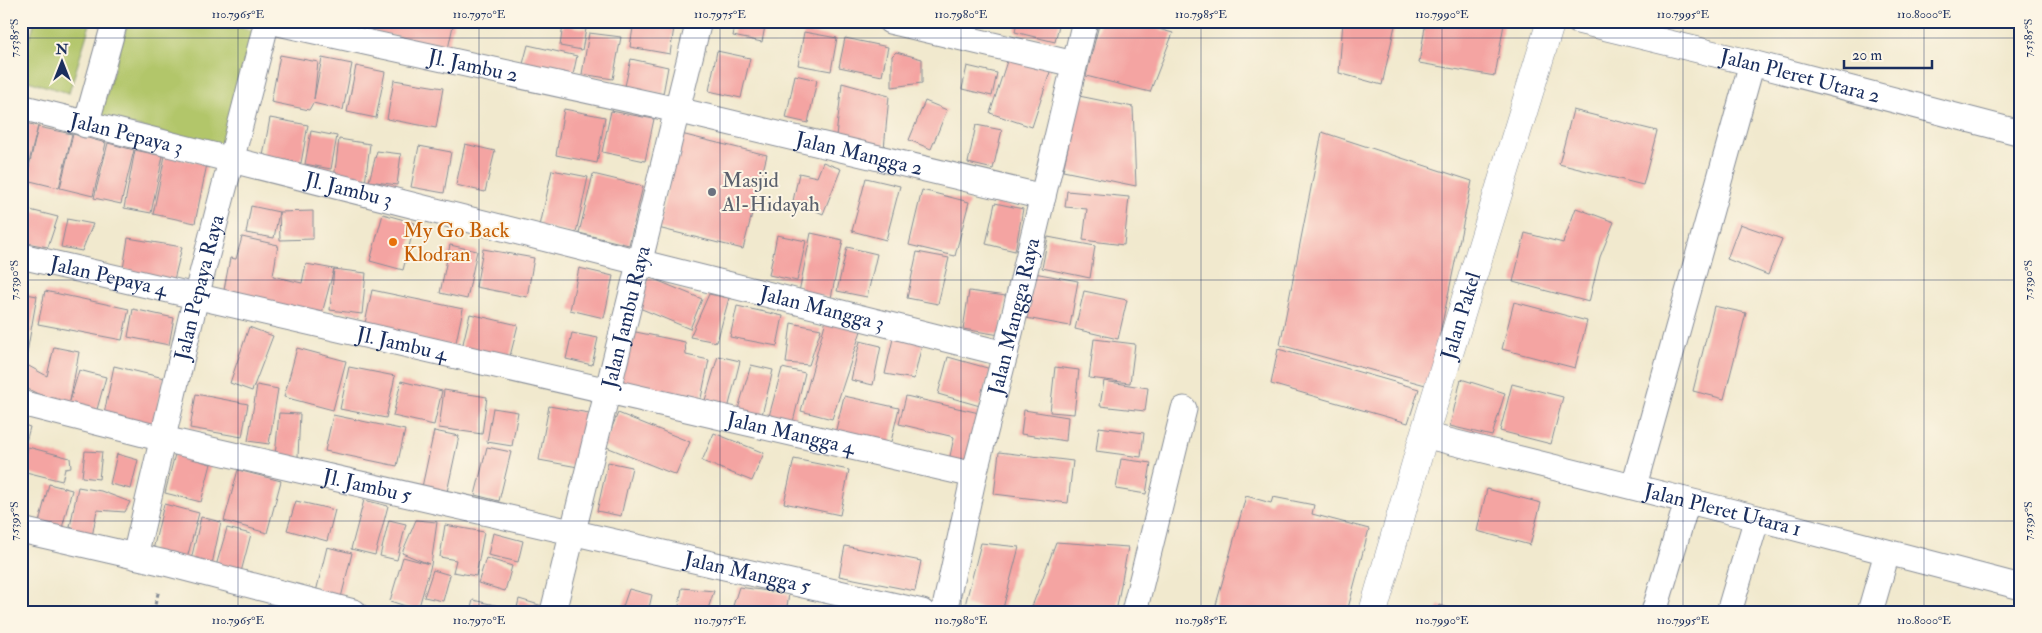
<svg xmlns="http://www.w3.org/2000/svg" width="2042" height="633" viewBox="0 0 2042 633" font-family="'IM FELL Double Pica',serif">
<rect width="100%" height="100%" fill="#fcf5e5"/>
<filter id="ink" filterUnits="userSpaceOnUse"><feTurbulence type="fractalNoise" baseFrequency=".02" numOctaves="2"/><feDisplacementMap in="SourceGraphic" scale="10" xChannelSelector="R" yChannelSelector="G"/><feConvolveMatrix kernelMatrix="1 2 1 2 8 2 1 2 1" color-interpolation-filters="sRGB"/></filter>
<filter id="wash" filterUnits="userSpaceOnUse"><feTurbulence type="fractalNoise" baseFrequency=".0096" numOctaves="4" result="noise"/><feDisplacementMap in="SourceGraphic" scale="20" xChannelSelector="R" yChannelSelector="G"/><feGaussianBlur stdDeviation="1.12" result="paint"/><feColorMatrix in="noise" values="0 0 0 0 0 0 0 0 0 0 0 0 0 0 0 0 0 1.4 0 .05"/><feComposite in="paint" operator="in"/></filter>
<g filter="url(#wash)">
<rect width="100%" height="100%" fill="#f1e9ce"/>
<g fill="#b2c66a" stroke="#667a64">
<path d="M35,21H91L69,93L21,79V65Z"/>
<path d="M128,21H216L255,31L224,148L100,117Z"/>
</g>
<g id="blocks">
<g fill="#f4a4a2">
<path d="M356,21H454L448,49L354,27Z"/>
<path d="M634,21H675L670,54L630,47Z"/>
<path d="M736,21H766L762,42L733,36Z"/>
<path d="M1017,21H1060L1055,42L1015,32Z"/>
<path d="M1100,21H1129L1173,33L1150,92L1086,76Z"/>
<path d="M1343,21H1396L1382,85L1339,73Z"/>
<path d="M1426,21H1488L1504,24L1495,76L1419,63Z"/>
<path d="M563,25L586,29L582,50L560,46Z"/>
<path d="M804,32L837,38L831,71L798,65Z"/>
<path d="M589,33L621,37L613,79L582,74Z"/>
<path d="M845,38L888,47L882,76L839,67Z"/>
<path d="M528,45L577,56L573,75L523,64Z"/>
<path d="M717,51L750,58L741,98L709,91Z"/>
<path d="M896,52L922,59V83L892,87V56Z"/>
<path d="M280,55L318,62L314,99L322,58L352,64L343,110L313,103L309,110L271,102Z"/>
<path d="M1009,55L1051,69L1032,127L990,113Z"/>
<path d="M631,59L668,67L663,94L625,86Z"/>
<path d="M356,66L385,72L376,118L347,112Z"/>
<path d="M967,66L997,73L992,96L962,89Z"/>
<path d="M795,75L817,80L808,123L786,118Z"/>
<path d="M394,80L443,88L436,128L387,119Z"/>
<path d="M842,83L889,96L884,149L836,136Z"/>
<path d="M1079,96L1133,107L1136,186L1063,171Z"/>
<path d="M925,101L947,110L931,149L909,140Z"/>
<path d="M564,109L605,117L597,163L556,155Z"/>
<path d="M1573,110L1657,131L1643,185L1559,164Z"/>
<path d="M611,111L654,119L645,161L602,152Z"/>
<path d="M270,118L308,125L301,163L263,156Z"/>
<path d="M21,122L38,126L25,178L21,177Z"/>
<path d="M976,125L1002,130L993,169L968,163Z"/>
<path d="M38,127L72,134L59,188L26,180Z"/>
<path d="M311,131L337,136L331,169L305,164Z"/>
<path d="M1322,132L1472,181L1429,386L1280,345Z"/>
<path d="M73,134L106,143L93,196L60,188Z"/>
<path d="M681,134L767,155L743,249L658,228Z"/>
<path d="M339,139L370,144L365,184L334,179Z"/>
<path d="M108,143L134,150L121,204L94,198Z"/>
<path d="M465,144L495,151L485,192L456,185Z"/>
<path d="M419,146L451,152L444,193L411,187Z"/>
<path d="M135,150L163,156L151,213L124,208Z"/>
<path d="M377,151L401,154L397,185L369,181Z"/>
<path d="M165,156L207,164L195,223L153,214Z"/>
<path d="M823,162L841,169L823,214L805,206L806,204L793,201L799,173L817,177Z"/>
<path d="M552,170L588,177L576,233L540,226Z"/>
<path d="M593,174L643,186L629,245L579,233Z"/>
<path d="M866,178L900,186L886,240L852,231Z"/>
<path d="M21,186L30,187L26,209L58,217L48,247L21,242Z"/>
<path d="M922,190L969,202L955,256L909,245Z"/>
<path d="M1067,191L1129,197L1124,245L1083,240L1087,209L1065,207Z"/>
<path d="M995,203L1023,209L1015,251L986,244Z"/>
<path d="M251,206L279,212L274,238L246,233Z"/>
<path d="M1576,208L1614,222L1600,257L1589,302L1513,282L1525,233L1563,243Z"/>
<path d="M313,211V239L280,240L279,212Z"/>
<path d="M383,214L415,223L403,270L370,261Z"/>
<path d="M67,219L93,224L82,251L61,247Z"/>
<path d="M1740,224L1782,239L1768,275L1727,259Z"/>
<path d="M811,233L843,240L831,298L799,292Z"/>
<path d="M777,235L806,241L797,281L769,275Z"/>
<path d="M242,237L278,245L273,276L302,283L306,264L334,269L366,273L362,314L330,310L334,269L321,317L223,295L230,258L236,259Z"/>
<path d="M1048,237L1095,246L1090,278L1042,268Z"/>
<path d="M128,238L182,247L173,284L123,269Z"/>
<path d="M450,245L477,251L467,299L440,293Z"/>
<path d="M847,247L877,254L867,297L837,291Z"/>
<path d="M483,249L534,258L527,297L476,287Z"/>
<path d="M917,252L949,258L938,304L907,298Z"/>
<path d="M579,268L613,276L604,318L570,310Z"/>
<path d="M1034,273L1078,281L1070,326L1026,318Z"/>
<path d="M649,277L702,299L690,329L637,307Z"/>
<path d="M372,290L463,309L455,347L364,328Z"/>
<path d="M45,291L129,309L122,340L38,324Z"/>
<path d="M969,291L1006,296L1000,335L963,329Z"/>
<path d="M1084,291L1127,300L1118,339L1075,329Z"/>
<path d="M21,293L37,296L25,364L21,362Z"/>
<path d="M709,294L729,298L717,342L690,337Z"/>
<path d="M1514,302L1587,321L1575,368L1502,349Z"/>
<path d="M737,306L783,316L777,346L730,337Z"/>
<path d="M1714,306L1746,313L1724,399L1693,391Z"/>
<path d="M133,309L174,318L169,345L128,337Z"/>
<path d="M470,314L518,325L508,364L461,352Z"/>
<path d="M826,320L861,331L832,419L801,411Z"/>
<path d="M791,323L821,329L809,365L786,363Z"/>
<path d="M249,327L273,336L252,391L230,383Z"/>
<path d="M631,331L685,342L686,355L709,360L700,403L620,385Z"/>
<path d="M572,333L598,338L592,365L566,359Z"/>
<path d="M894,334L923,340L914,379L885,374Z"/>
<path d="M1094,339L1135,344L1130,383L1089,378Z"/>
<path d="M860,341L881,346L873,385L851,380Z"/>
<path d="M54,347L79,352L70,401L79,370L106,377L96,413L42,396L22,386L25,364L47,376Z"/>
<path d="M297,348L346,361L333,410L284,397Z"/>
<path d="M1278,349L1419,389L1408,423L1271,384Z"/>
<path d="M718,356L740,361L727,413L703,407Z"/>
<path d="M948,357L991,369L980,406L938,394Z"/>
<path d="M751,365L773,370L760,423L736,416Z"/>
<path d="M114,366L164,378L154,425L104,414Z"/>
<path d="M349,367L395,376L386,418L340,409Z"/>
<path d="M1055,367L1079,370L1074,414L1050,412Z"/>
<path d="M782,368L805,373L792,426L768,420Z"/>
<path d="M1461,379L1505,393L1492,436L1450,426Z"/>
<path d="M401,381L442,391L434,425L393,416Z"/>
<path d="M1104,381L1148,388L1145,411L1100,406Z"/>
<path d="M1512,384L1563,397L1551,444L1500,431Z"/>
<path d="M257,385L278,389L269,444L248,441Z"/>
<path d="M444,390L487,397L482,434L439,428Z"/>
<path d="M196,394L248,404L242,437L190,428Z"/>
<path d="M844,396L899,408L889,450L834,438Z"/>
<path d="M906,396L979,413L966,465L949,461L954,437L899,424Z"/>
<path d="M549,406L589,413L578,467L539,460Z"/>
<path d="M493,408L518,412L512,446L487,442Z"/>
<path d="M1024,410L1068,417L1066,441L1021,434Z"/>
<path d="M279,413L300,414L298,457L275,456Z"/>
<path d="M618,413L690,442L676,475L604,446Z"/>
<path d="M333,415L405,430L397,466L325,451Z"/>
<path d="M21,424L30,427L22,457H21Z"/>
<path d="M1099,427L1144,433L1141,457L1096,451Z"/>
<path d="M434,431L459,436L447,492L422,487Z"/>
<path d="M714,433L764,453L752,481L702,461Z"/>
<path d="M28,447L70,458L71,468L65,469L62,481L22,471Z"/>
<path d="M487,447L511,452L499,501L475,495Z"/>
<path d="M85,451L102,452L99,479L82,477Z"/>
<path d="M999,452L1073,461L1068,503L994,494Z"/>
<path d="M117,454L138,460L131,489L110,484Z"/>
<path d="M175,454L211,464L201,502L165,493Z"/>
<path d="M794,459L849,470L840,515L784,503Z"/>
<path d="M1121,459L1151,463L1146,494L1116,489Z"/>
<path d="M608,462L632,467L621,516L597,511Z"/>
<path d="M238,470L281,481L267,533L224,521Z"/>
<path d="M49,484L72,490L61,532L38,526Z"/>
<path d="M78,487L101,491L130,502L125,512L97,510L92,537L70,527Z"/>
<path d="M1487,489L1541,503L1530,545L1477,531Z"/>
<path d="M1246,496L1271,503L1273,497L1314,505L1312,514L1369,529L1347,612H1214Z"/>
<path d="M364,500L388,506L375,555L351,549Z"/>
<path d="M296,501L335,510L327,541L287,530Z"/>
<path d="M164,504L199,513L186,562L152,554Z"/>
<path d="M201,517L221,522L211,569L190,564Z"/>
<path d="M389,520L406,524L397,560L380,556Z"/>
<path d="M416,520L437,522L431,565L418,610L390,601L403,557L429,564L402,553Z"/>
<path d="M445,525L484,532L476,576L453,572L456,560L440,557Z"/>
<path d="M227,528L251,534L241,572L216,566Z"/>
<path d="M493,533L523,541L518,562L488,555Z"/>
<path d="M1056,542L1128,547L1116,612H1030Z"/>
<path d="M981,543L1019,547L1002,612L965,605Z"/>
<path d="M845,546L921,561L915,591L839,576Z"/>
<path d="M327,547L352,553L339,606L314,600Z"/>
<path d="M486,558L512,566L505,591L478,583Z"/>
<path d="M433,570L450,575L443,601L424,597Z"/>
<path d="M739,587L789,594L786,612H731Z"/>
<path d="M682,588L714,591L707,612H678Z"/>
<path d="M629,589L652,595L648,612H621Z"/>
<path d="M519,599L546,607L544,612H516Z"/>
<path d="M473,600L503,607L502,612H470Z"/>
<path d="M1439,605L1458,611V612H1437Z"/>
</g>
</g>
</g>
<g filter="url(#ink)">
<use href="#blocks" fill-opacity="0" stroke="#868c96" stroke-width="1"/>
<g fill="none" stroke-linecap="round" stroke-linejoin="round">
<defs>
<g id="minor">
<path id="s1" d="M269,21L677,110L1043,197"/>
<path d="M890,21L1074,64"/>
<path id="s2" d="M1578,21L1752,63L2021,133"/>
<path id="s3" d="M21,107L1005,354"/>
<path d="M86,125L115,21"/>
<path id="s4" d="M21,256L974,475"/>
<path id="s5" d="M21,403L163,439L922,612"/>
<path id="s6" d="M1424,435L1757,518L2021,587"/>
<path d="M1637,475L1752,63"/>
<path d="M21,530L165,563L354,612"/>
<path id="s7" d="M135,556L196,297L267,21"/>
<path id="s8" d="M553,612L699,21"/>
<path id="s9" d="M944,612L974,475L1005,354L1085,21"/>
<path d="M1134,612L1184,409"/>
<path d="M1654,612L1687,502"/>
<path d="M1729,612L1757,518"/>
<path d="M1870,612L1887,553"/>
</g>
<g id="tertiary">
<path id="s10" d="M1373,612L1424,435L1551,21"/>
</g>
</defs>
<use href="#minor" stroke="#868c96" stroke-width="27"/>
<use href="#tertiary" stroke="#868c96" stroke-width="29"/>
<path stroke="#868c96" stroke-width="3" stroke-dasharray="4 4" stroke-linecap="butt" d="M153,612L159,590"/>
<use href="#minor" stroke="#fff" stroke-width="25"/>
<use href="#tertiary" stroke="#fff" stroke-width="28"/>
</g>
</g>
<path fill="none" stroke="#1b2f5e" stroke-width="1" stroke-opacity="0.45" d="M238,21V612M479,21V612M720,21V612M961,21V612M1201,21V612M1442,21V612M1683,21V612M1924,21V612M21,38H2021M21,280H2021M21,521H2021"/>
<circle fill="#6b7280" stroke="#fcf5e5" stroke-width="2" cx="712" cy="192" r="5"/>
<circle fill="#e8710a" stroke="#fcf5e5" stroke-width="2" cx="393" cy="242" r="5"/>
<g text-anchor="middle" stroke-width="4" stroke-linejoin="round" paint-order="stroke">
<g font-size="21" fill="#1b2f5e" stroke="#fcf5e5">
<text dy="7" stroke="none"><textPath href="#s1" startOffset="209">Jl. Jambu 2</textPath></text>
<text dy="7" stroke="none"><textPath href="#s2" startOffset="229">Jalan Pleret Utara 2</textPath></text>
<text dy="7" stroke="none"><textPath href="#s3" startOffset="109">Jalan Pepaya 3</textPath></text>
<text dy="7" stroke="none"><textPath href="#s1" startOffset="605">Jalan Mangga 2</textPath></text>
<text dy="7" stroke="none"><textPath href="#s3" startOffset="338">Jl. Jambu 3</textPath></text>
<text dy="7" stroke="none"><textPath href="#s4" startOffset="90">Jalan Pepaya 4</textPath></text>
<text dy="7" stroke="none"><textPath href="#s7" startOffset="276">Jalan Pepaya Raya</textPath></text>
<text dy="7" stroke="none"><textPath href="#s3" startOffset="826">Jalan Mangga 3</textPath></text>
<text dy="7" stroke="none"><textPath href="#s9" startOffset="304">Jalan Mangga Raya</textPath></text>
<text dy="7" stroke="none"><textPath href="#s10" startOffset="309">Jalan Pakel</textPath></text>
<text dy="7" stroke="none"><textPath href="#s8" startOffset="304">Jalan Jambu Raya</textPath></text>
<text dy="7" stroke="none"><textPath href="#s4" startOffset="391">Jl. Jambu 4</textPath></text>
<text dy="7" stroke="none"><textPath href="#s4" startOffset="790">Jalan Mangga 4</textPath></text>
<text dy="7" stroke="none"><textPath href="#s5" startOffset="356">Jl. Jambu 5</textPath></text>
<text dy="7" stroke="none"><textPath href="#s6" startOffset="308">Jalan Pleret Utara 1</textPath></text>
<text dy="7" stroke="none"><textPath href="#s5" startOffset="746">Jalan Mangga 5</textPath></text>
</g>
<g font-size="21" fill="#5b616d" stroke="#fcf5e5" text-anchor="start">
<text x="722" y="187">Masjid<tspan x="722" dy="24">Al-Hidayah</tspan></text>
</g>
<g font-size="21" fill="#c56008" stroke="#fcf5e5" text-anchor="start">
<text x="403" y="237">My Go Back<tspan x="403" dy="24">Klodran</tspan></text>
</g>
</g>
<rect width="2042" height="633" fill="none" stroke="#fcf5e5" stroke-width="55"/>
<g transform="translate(62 62)" stroke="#fcf5e5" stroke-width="4" paint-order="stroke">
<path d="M0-4L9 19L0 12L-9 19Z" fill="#1b2f5e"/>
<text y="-8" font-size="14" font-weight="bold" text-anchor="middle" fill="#1b2f5e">N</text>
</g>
<path d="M1844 60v8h88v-8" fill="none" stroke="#1b2f5e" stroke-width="2.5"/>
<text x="1852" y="60" font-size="15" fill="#1b2f5e" stroke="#fcf5e5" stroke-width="4" paint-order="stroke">20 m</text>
<rect x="28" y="28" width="1986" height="578" fill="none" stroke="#1b2f5e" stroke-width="2"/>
<g font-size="12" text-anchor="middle" fill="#1b2f5e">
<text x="238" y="18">110.7965°E</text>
<text x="479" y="18">110.7970°E</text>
<text x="720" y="18">110.7975°E</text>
<text x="961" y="18">110.7980°E</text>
<text x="1201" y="18">110.7985°E</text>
<text x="1442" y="18">110.7990°E</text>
<text x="1683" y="18">110.7995°E</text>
<text x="1924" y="18">110.8000°E</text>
<text transform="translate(14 38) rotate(-90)" y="4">7.5385°S</text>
<text transform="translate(2028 38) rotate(-90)" y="4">7.5385°S</text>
<text transform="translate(14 280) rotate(-90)" y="4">7.5390°S</text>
<text transform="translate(2028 280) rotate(-90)" y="4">7.5390°S</text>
<text transform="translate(14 521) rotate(-90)" y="4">7.5395°S</text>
<text transform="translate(2028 521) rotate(-90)" y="4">7.5395°S</text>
<text x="238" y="624">110.7965°E</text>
<text x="479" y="624">110.7970°E</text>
<text x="720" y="624">110.7975°E</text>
<text x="961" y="624">110.7980°E</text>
<text x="1201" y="624">110.7985°E</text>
<text x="1442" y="624">110.7990°E</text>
<text x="1683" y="624">110.7995°E</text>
<text x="1924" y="624">110.8000°E</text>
</g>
</svg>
